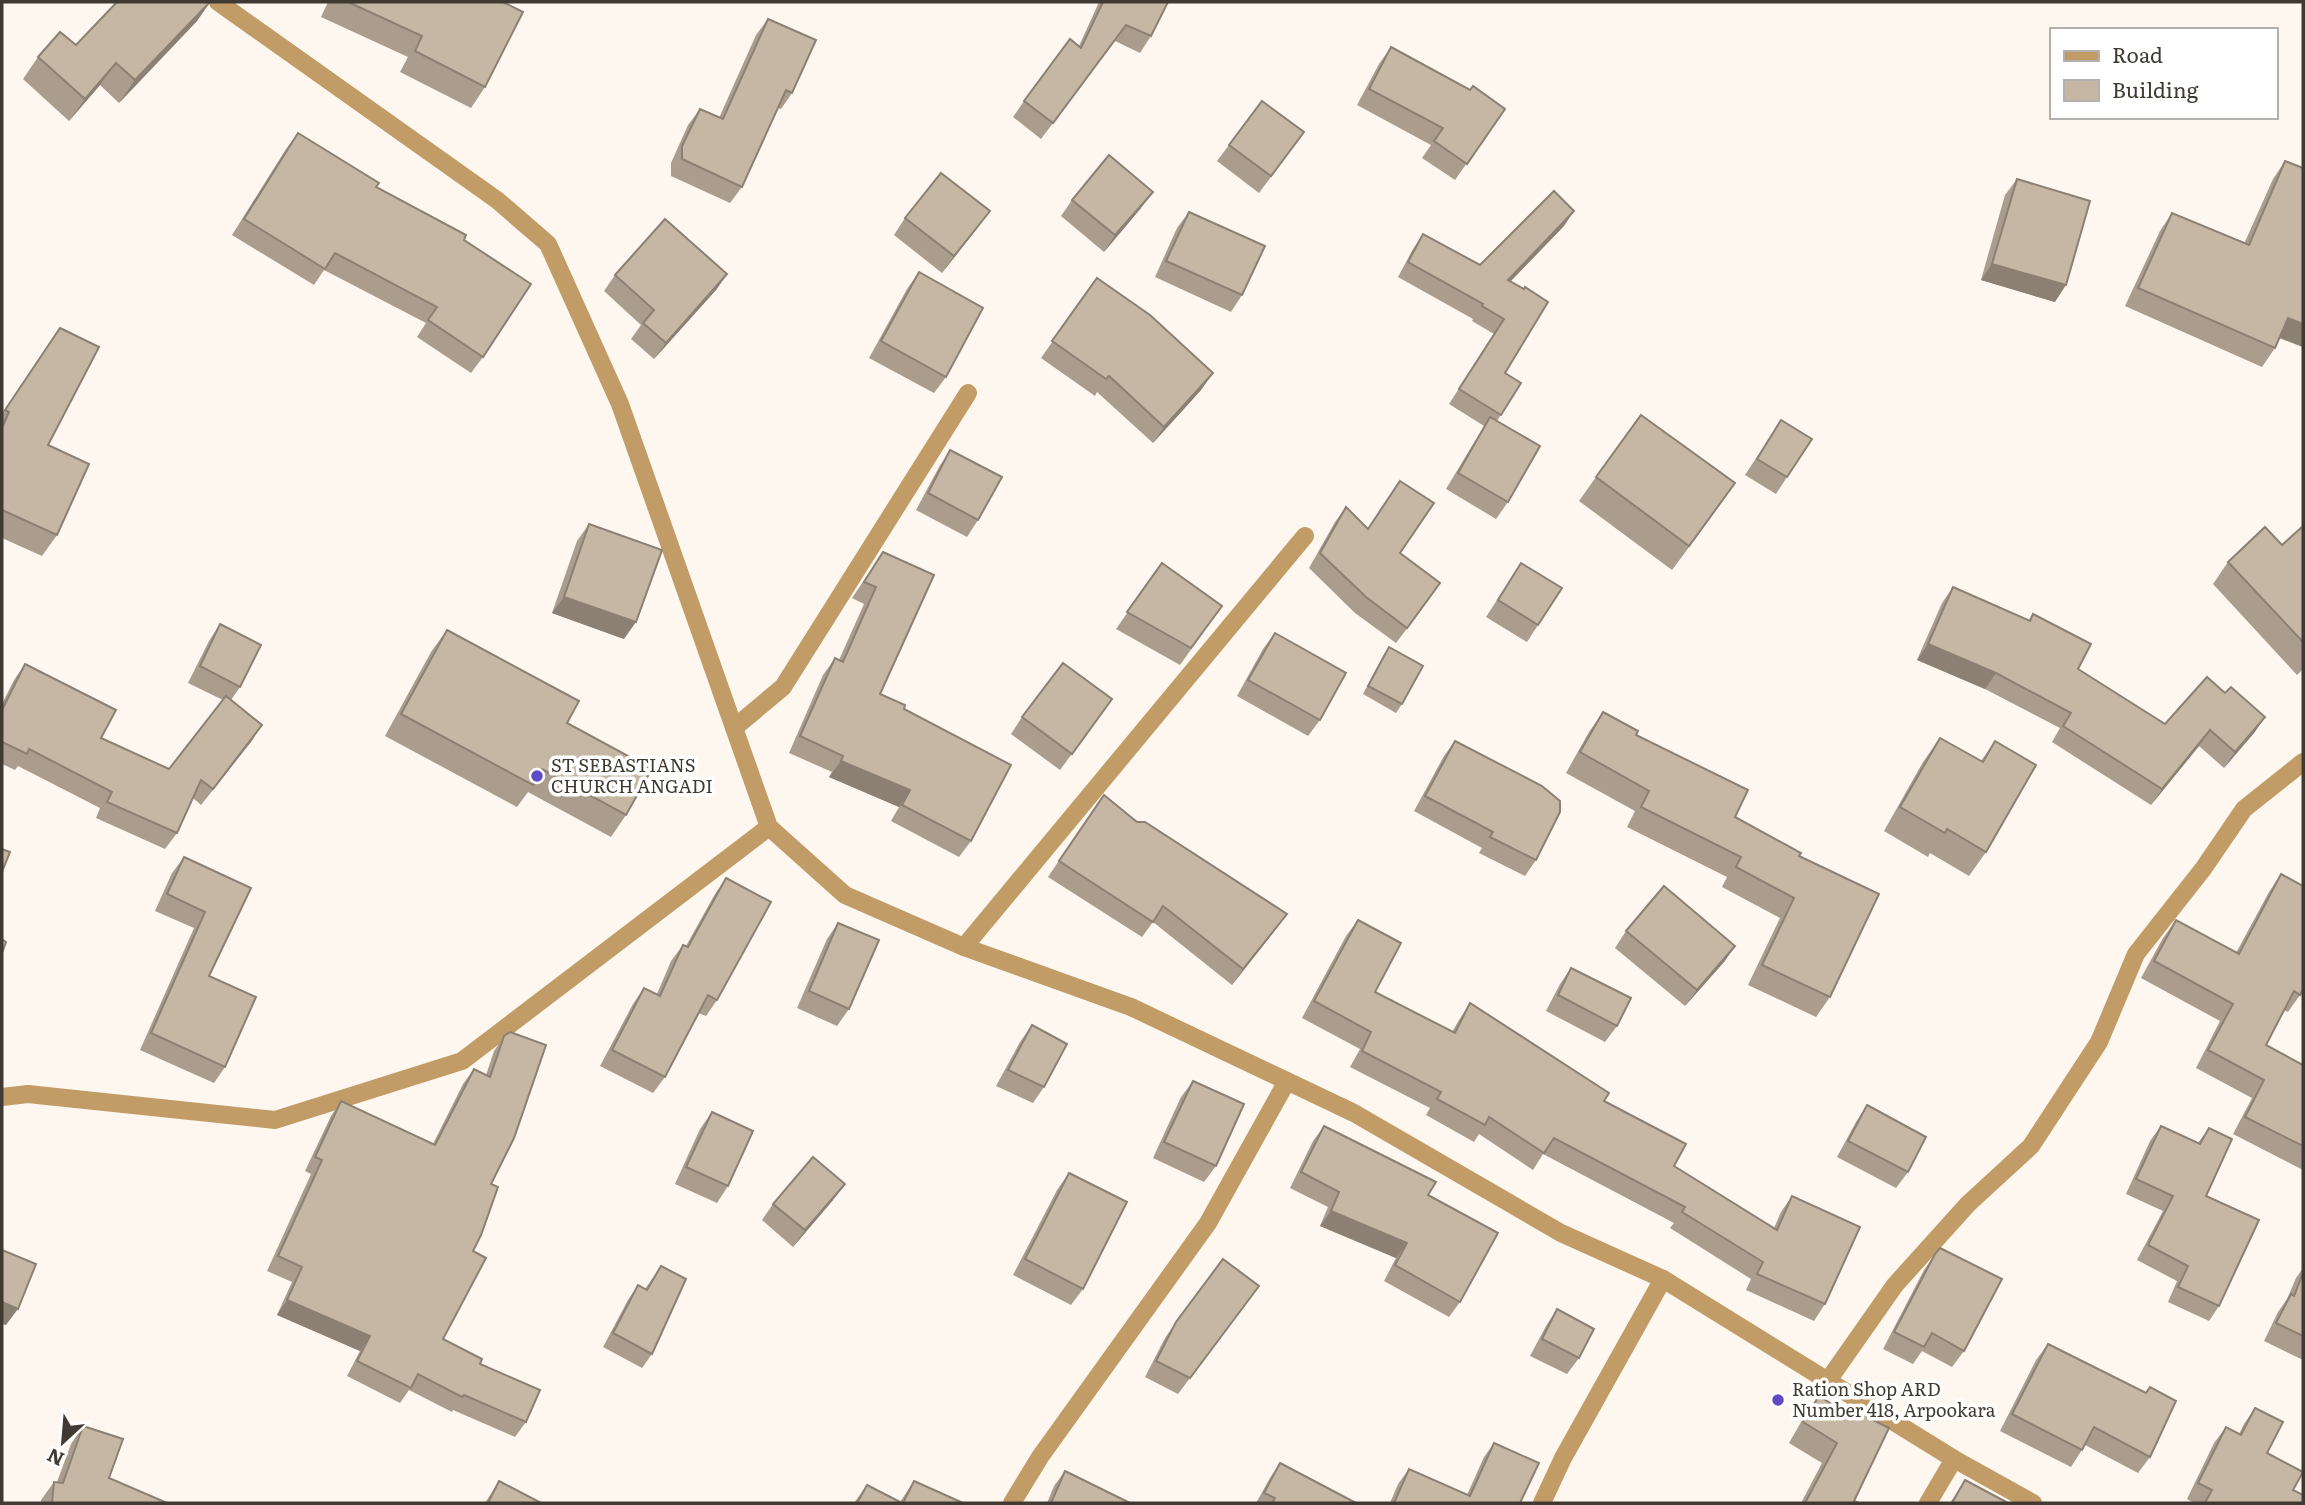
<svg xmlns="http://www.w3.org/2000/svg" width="2305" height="1505" viewBox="0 0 2305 1505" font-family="Literata,serif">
<rect width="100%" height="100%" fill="#fdf7ef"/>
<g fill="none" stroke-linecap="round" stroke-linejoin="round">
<g stroke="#c29c67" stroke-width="18">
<path d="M218,2L497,200L548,244L620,404L769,827L845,895L964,947L1131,1007L1354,1113L1561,1233L1663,1279L1954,1459L2033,1503"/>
<path d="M734,728L783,687L968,393"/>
<path d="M964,947L1305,536"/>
<path d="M2,1097L28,1094L275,1120L462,1061L769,827"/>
<path d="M1827,1382L1895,1285L1968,1204L2031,1146L2099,1042L2136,954L2203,869L2244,809L2303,762"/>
<path d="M1012,1503L1040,1457L1208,1223L1287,1081"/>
<path d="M1542,1503L1563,1458L1663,1279"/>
<path d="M1928,1503L1954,1459"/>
</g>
</g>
<g fill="#aa9d8d">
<path d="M117,2H210L197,21L119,103L100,85L69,121L23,79L38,57L76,45Z"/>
<path d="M328,2H503L485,87L471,108L400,72L408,57L321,17Z"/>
<path d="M1099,2H1168L1151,36L1140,53L1115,41L1041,139L1013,117L1024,101L1079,46Z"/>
<path d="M768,19L792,93L781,109L778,108L742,187L730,203L671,176V163L688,125L700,109L719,118L756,35Z"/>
<path d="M1391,47L1505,109L1455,180L1422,158L1431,145L1357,105L1379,64Z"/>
<path d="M1304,132L1259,193L1217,161L1229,145Z"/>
<path d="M298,133L376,187L464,240L483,357L471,373L417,337L426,323L324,270L314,285L232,235L286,149Z"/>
<path d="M2285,161L2303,168V347L2279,338L2275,348L2262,367L2125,306L2160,231L2172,213L2244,244L2273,179Z"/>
<path d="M2017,179L2055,302L1981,280L2005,195Z"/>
<path d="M1072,200L1141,208L1104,252L1061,216Z"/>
<path d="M1189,212L1242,295L1231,312L1155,277L1177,228Z"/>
<path d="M905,218L978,227L942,273L894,235Z"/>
<path d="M1564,226L1511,281L1505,373L1521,383L1497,421L1508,502L1496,519L1446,489L1484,426L1449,404L1494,334L1472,321L1473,319L1398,277L1413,249L1423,234L1480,265Z"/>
<path d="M919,272L946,377L934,393L869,358L907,289Z"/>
<path d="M727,274L716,290L654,359L631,339L641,325L604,291L615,275Z"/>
<path d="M1097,278L1213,373L1201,390L1153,443L1097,392L1095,396L1041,358Z"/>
<path d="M60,328L48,445L57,535L42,556L2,538V413Z"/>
<path d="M1781,420L1787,477L1776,494L1745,475Z"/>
<path d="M950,450L978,520L967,537L916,510L939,467Z"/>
<path d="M1596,477L1718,507L1672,570L1579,501Z"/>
<path d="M1346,507L1368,529L1400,553L1430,598L1396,643L1355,613L1309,568L1335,522Z"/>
<path d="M589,524L624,639L552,613L577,541Z"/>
<path d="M2303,526V669L2297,675L2213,584L2228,562L2282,545Z"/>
<path d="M883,552L880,694L904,709L971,841L959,857L891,821L899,807L829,777L832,772L789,753L823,675L835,658L839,660L864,604L852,598Z"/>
<path d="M1162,563L1222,606L1180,665L1116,629Z"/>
<path d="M1521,563L1538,625L1527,642L1486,617Z"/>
<path d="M1953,587L2029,620L2033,614L2078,669L2165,724L2225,693L2265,717L2254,733L2224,768L2199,746L2151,805L2052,742L2060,728L1985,689L1917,660L1942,603Z"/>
<path d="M220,624L240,687L231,700L262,725L201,805L193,798L177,833L165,849L96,818L100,808L18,766L15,770L2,764V704L14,680L25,664L101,738L169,769L223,700L188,683L209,641Z"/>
<path d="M447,630L626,815L611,837L528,792L517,807L385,736L431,652Z"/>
<path d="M1275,633L1320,720L1308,736L1237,696L1263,649Z"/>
<path d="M1389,647L1402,704L1396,713L1363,694L1383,656Z"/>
<path d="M1603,712L1636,735L1735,817L1799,856L1830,997L1816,1017L1748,985L1780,918L1722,887L1727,877L1627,827L1635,811L1566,773L1589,732Z"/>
<path d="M1100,716L1060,770L1011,734L1022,717Z"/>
<path d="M1940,738L1981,761L1995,741L1986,852L1969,876L1930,853L1928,857L1884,831L1923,762Z"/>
<path d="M1455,741L1536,860L1525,876L1479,853L1482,848L1414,811L1444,756Z"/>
<path d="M1093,810L1137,822L1287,914L1276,929L1232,985L1153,922L1142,937L1048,877Z"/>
<path d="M184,857L251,888L209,976L225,1067L214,1083L140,1050L194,928L155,911L172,873Z"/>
<path d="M2281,874L2300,995L2288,1012L2284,1010L2266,1045L2303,1065V1170L2233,1134L2252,1098L2196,1068L2220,1021L2141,978L2163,938L2176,920L2236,953L2269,892Z"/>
<path d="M726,878L717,1000L706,1016L698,1013L665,1077L653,1093L600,1066L633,1004L644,988L657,994L671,961L683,945L686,946L715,894Z"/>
<path d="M1358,920L1375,992L1452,1032L1459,1020L1470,1003L1604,1101L1674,1166L1774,1228L1781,1212L1792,1196L1825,1304L1814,1321L1746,1290L1751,1279L1670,1228L1674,1223L1543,1154L1533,1170L1479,1134L1474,1142L1426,1115L1430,1108L1350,1067L1360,1049L1302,1018L1346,936Z"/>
<path d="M838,923L849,1009L837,1026L797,1008L827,939Z"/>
<path d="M1626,931L1735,946L1724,962L1685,1006L1615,948Z"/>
<path d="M1571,968L1617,1026L1605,1042L1546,1011L1560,984Z"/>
<path d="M1032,1025L1044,1087L1033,1103L996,1086L1020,1042Z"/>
<path d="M504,1036L491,1184L473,1251L443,1339L480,1364L526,1422L515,1437L453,1410L452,1412L409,1390L400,1403L347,1376L360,1351L277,1315L292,1282L267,1271L311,1174L305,1171L331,1116L341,1101L433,1144L463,1084L474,1069L486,1075L494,1051Z"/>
<path d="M1193,1081L1216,1166L1204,1182L1153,1158L1181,1097Z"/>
<path d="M1867,1105L1908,1172L1896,1188L1837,1157L1856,1122Z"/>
<path d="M712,1112L728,1186L717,1203L675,1184L700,1129Z"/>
<path d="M1324,1126L1428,1195L1460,1302L1449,1317L1384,1281L1396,1258L1320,1226L1328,1207L1290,1188L1313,1141Z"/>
<path d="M2161,1126L2198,1143L2209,1128L2206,1196L2219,1306L2209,1321L2168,1302L2177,1281L2137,1260L2163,1211L2126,1194L2150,1141Z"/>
<path d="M1069,1173L1083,1289L1071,1305L1013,1275L1057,1190Z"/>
<path d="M833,1200L793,1247L762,1220L773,1204Z"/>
<path d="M1935,1254L1964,1351L1952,1367L1922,1351L1913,1364L1883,1349L1924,1270Z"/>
<path d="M661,1266L652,1354L642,1368L603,1347L628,1300L638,1285L645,1289Z"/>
<path d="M2303,1268V1360L2264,1341L2278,1312L2287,1299L2296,1278Z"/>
<path d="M1247,1302L1178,1394L1145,1377L1165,1338L1176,1322Z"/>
<path d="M1557,1309L1579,1358L1567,1374L1530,1356L1546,1326Z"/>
<path d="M2048,1344L2146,1393L2150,1387V1457L2138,1473L2085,1445L2071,1467L2000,1431L2036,1360Z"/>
<path d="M1819,1396L1850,1415L1854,1410V1501L1859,1503H1801L1822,1463L1789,1443L1804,1417Z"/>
<path d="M2255,1408L2267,1453L2303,1503H2194L2187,1499L2214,1443L2226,1427L2239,1434L2244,1424Z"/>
<path d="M83,1426L109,1478L167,1503H41V1500L54,1482H57L71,1444Z"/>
<path d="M1494,1443L1520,1503H1390L1398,1484L1409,1469L1467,1495L1484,1457Z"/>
<path d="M1280,1463L1356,1503H1256L1270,1478Z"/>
<path d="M1065,1471L1130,1503H1047L1054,1486Z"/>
<path d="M1965,1480L2008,1503H1950Z"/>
<path d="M499,1481L541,1503H485Z"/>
<path d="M914,1481L963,1503H854L867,1485L900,1502Z"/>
</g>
<g fill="#8b8073">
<path d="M210,2L197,21L119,103L135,80Z"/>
<path d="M116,63L100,85L69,121L85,99Z"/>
<path d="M1153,192L1141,208L1104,252L1115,235Z"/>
<path d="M990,211L978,227L942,273L954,256Z"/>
<path d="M1574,211L1564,226L1498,294L1508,280Z"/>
<path d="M1992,264L2066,285L2055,302L1981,280Z"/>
<path d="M727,274L716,290L654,359L666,343Z"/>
<path d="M2288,318L2303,324V347L2276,336Z"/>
<path d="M1213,373L1201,390L1153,443L1164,427Z"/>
<path d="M1735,483L1718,507L1672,570L1689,546Z"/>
<path d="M564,597L636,622L624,639L552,613Z"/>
<path d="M1928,644L1996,673L1985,689L1917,660Z"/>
<path d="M2265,717L2254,733L2224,768L2235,752Z"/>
<path d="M262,725L251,742L201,805L213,789Z"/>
<path d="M2210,730L2199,746L2151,805L2162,789Z"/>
<path d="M841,761L910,790L899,807L829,777Z"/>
<path d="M1287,914L1276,929L1232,985L1243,969Z"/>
<path d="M1735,946L1724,962L1685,1006L1697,990Z"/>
<path d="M845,1184L833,1200L793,1247L805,1230Z"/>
<path d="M1331,1211L1407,1243L1396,1258L1320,1226Z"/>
<path d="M287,1300L370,1336L360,1351L277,1315Z"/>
<path d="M2,1302L18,1309L6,1325L2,1324Z"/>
</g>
<g fill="#c6b7a4" stroke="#8b8073" stroke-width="2">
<path d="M117,2H210L135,80L116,63L85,99L38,57L60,32L76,45Z"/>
<path d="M348,2H503L523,12L485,87L415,51L422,36Z"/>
<path d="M1103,2H1168L1151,36L1126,25L1053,123L1024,101L1070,39L1081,48Z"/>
<path d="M768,19L816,40L792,93L786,90L742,187L682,159V146L700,109L723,119Z"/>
<path d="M1391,47L1470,90L1473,86L1505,109L1467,164L1434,141L1443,128L1369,89Z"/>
<path d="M1262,101L1304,132L1271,176L1229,145Z"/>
<path d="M298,133L379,183L376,187L466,235L464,240L531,284L483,357L428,320L437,307L335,253L325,269L244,219Z"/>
<path d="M1109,155L1153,192L1115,235L1072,200Z"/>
<path d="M2285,161L2303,168V324L2288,318L2275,348L2138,288L2172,213L2249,245Z"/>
<path d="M941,173L990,211L954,256L905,218Z"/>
<path d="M2017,179L2090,201L2066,285L1992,264Z"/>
<path d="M1554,191L1574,211L1508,280L1524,289L1525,287L1548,302L1505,373L1521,383L1501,415L1459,389L1504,319L1482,306L1483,304L1408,262L1423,234L1480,265Z"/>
<path d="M1189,212L1265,246L1242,295L1166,261Z"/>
<path d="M665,219L727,274L666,343L643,323L654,310L615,275Z"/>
<path d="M919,272L983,308L946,377L881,341Z"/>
<path d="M1097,278L1150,315L1213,373L1164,427L1109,376L1106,379L1052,341Z"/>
<path d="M60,328L99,347L48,445L89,464L57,535L2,510V428L9,412L5,410Z"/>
<path d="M1641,415L1735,483L1689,546L1596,477Z"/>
<path d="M1490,417L1540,446L1508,502L1458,473Z"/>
<path d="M1781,420L1812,439L1787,477L1757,459Z"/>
<path d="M950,450L1002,477L978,520L928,493Z"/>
<path d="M1400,481L1434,503L1400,553L1440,583L1407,628L1366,597L1320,553L1346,507L1368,529Z"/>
<path d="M589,524L662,550L636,622L564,597Z"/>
<path d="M2303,526V642L2228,562L2265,527L2282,545Z"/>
<path d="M883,552L934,575L880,694L905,705L904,709L1011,765L971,841L902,805L910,790L841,761L843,756L800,736L835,658L843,662L876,587L864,582Z"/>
<path d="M1162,563L1222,606L1191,648L1127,612Z"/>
<path d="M1521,563L1562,588L1538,625L1498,600Z"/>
<path d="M1953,587L2030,621L2033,614L2091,644L2078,669L2165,724L2207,677L2225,693L2231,687L2265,717L2235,752L2210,730L2162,789L2063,726L2071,713L1996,673L1928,644Z"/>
<path d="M220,624L261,645L240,687L200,666Z"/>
<path d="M447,630L579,701L567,723L652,769L626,815L542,769L533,785L401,714Z"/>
<path d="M1275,633L1346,673L1320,720L1248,680Z"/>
<path d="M1389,647L1423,666L1402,704L1368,686Z"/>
<path d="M1063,663L1112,699L1072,754L1022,717Z"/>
<path d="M25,664L116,710L101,738L169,769L226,696L262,725L213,789L201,780L177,833L107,802L112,792L29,749L27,754L2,742V710Z"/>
<path d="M1603,712L1638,731L1636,735L1748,790L1735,817L1801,853L1799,856L1879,894L1830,997L1762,965L1794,898L1736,867L1741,857L1641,807L1649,791L1580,752Z"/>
<path d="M1940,738L1983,762L1995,741L2036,765L1986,852L1947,829L1945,833L1900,807Z"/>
<path d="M1455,741L1542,786L1560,801V812L1536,860L1490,837L1493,832L1425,796Z"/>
<path d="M1104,795L1137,822H1145L1287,914L1243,969L1163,906L1153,922L1059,861Z"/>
<path d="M2,849L10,852L2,872Z"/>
<path d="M184,857L251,888L209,976L256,997L225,1067L151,1033L205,912L167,894Z"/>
<path d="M2281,874L2303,886V989L2300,995L2294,991L2266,1045L2303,1065V1146L2245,1117L2264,1080L2208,1050L2233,1004L2154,961L2176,920L2239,954Z"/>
<path d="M726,878L771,902L717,1000L708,995L665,1077L612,1050L644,988L660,996L683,945L688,947Z"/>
<path d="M1664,886L1735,946L1697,990L1626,931Z"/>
<path d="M1358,920L1401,943L1375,992L1455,1033L1470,1003L1609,1093L1604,1101L1686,1144L1674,1166L1777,1230L1792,1196L1860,1227L1825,1304L1757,1274L1763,1262L1682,1212L1685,1207L1554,1138L1544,1153L1489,1117L1485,1125L1437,1099L1441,1092L1362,1051L1371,1032L1314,1001Z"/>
<path d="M838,923L879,940L849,1009L809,991Z"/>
<path d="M2,939L6,942L2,953Z"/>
<path d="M1571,968L1631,998L1617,1026L1558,995Z"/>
<path d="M1032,1025L1067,1044L1044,1087L1008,1070Z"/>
<path d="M510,1032L546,1045L514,1138L491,1184L498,1187L481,1235L473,1251L486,1258L443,1339L482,1359L480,1364L540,1390L526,1422L464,1395L462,1397L418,1374L411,1388L357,1361L370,1336L287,1300L302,1267L278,1256L322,1160L315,1157L341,1101L435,1145L474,1069L490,1077L504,1036Z"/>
<path d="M1193,1081L1244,1104L1216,1166L1164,1142Z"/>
<path d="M1867,1105L1926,1137L1908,1172L1848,1141Z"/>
<path d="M712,1112L753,1131L728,1186L686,1167Z"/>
<path d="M1324,1126L1436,1182L1428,1195L1498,1233L1460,1302L1395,1265L1407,1243L1331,1211L1339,1192L1301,1172Z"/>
<path d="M2161,1126L2200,1144L2209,1128L2232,1139L2206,1196L2259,1220L2219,1306L2178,1287L2188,1266L2148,1245L2173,1196L2136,1179Z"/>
<path d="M813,1157L845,1184L805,1230L773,1204Z"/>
<path d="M1069,1173L1127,1202L1083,1289L1025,1259Z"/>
<path d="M1940,1248L2002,1279L1964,1351L1932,1333L1924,1347L1894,1332L1935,1254Z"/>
<path d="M2,1250L36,1264L18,1309L2,1302Z"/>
<path d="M1223,1259L1259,1286L1190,1378L1156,1361L1176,1322Z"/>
<path d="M661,1266L686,1279L652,1354L613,1333L638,1285L647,1290Z"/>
<path d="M2303,1273V1336L2276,1323L2291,1294L2294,1296Z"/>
<path d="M1557,1309L1594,1329L1579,1358L1542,1339Z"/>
<path d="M2048,1344L2146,1393L2150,1387L2176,1401L2150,1457L2094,1427L2082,1450L2012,1414Z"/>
<path d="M1819,1396L1851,1416L1854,1410L1889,1428L1854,1501L1859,1503H1805L1837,1443L1803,1422Z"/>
<path d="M2255,1408L2283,1422L2267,1453L2303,1472L2293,1490L2303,1495V1503H2205L2212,1490L2198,1483L2226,1427L2241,1435Z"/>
<path d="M83,1426L123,1439L109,1478L167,1503H52L54,1482L63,1483Z"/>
<path d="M1494,1443L1539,1463L1520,1503H1394L1409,1469L1470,1496Z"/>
<path d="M1280,1463L1356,1503H1272L1275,1498L1264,1493Z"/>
<path d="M1065,1471L1130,1503H1051Z"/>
<path d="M1965,1480L2008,1503H1952Z"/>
<path d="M499,1481L541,1503H488Z"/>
<path d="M914,1481L963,1503H903Z"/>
<path d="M867,1485L902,1503H857Z"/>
</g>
<g fill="#5f4cc4" stroke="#fff" stroke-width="2.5">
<circle cx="537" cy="776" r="7"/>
<circle cx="1778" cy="1400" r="7"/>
</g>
<g text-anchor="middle" stroke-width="7" stroke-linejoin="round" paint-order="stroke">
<g font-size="18" fill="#403a32" stroke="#fff" text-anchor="start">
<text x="551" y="772">ST SEBASTIANS<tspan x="551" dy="21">CHURCH ANGADI</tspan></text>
<text x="1792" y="1396">Ration Shop ARD<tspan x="1792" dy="21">Number 418, Arpookara</tspan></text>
</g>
</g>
<rect width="2305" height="1505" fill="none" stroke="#403a32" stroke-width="7"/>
<rect x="2050" y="28" width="228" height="91" fill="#ffffff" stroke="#b3b0ad" stroke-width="2"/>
<rect x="2064" y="51" width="35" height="10" fill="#c29c67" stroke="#b3b0ad" stroke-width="2"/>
<text x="2112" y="63" font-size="21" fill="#403a32">Road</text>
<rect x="2064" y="80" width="35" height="21" fill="#c6b7a4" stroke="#b3b0ad" stroke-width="2"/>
<text x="2112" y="98" font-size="21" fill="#403a32">Building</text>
<g transform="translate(63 1442) rotate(206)" stroke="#ffffff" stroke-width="5" paint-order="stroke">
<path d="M0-5L12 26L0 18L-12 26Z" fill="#403a32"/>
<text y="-10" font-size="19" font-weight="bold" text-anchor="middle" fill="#403a32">N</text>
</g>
</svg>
